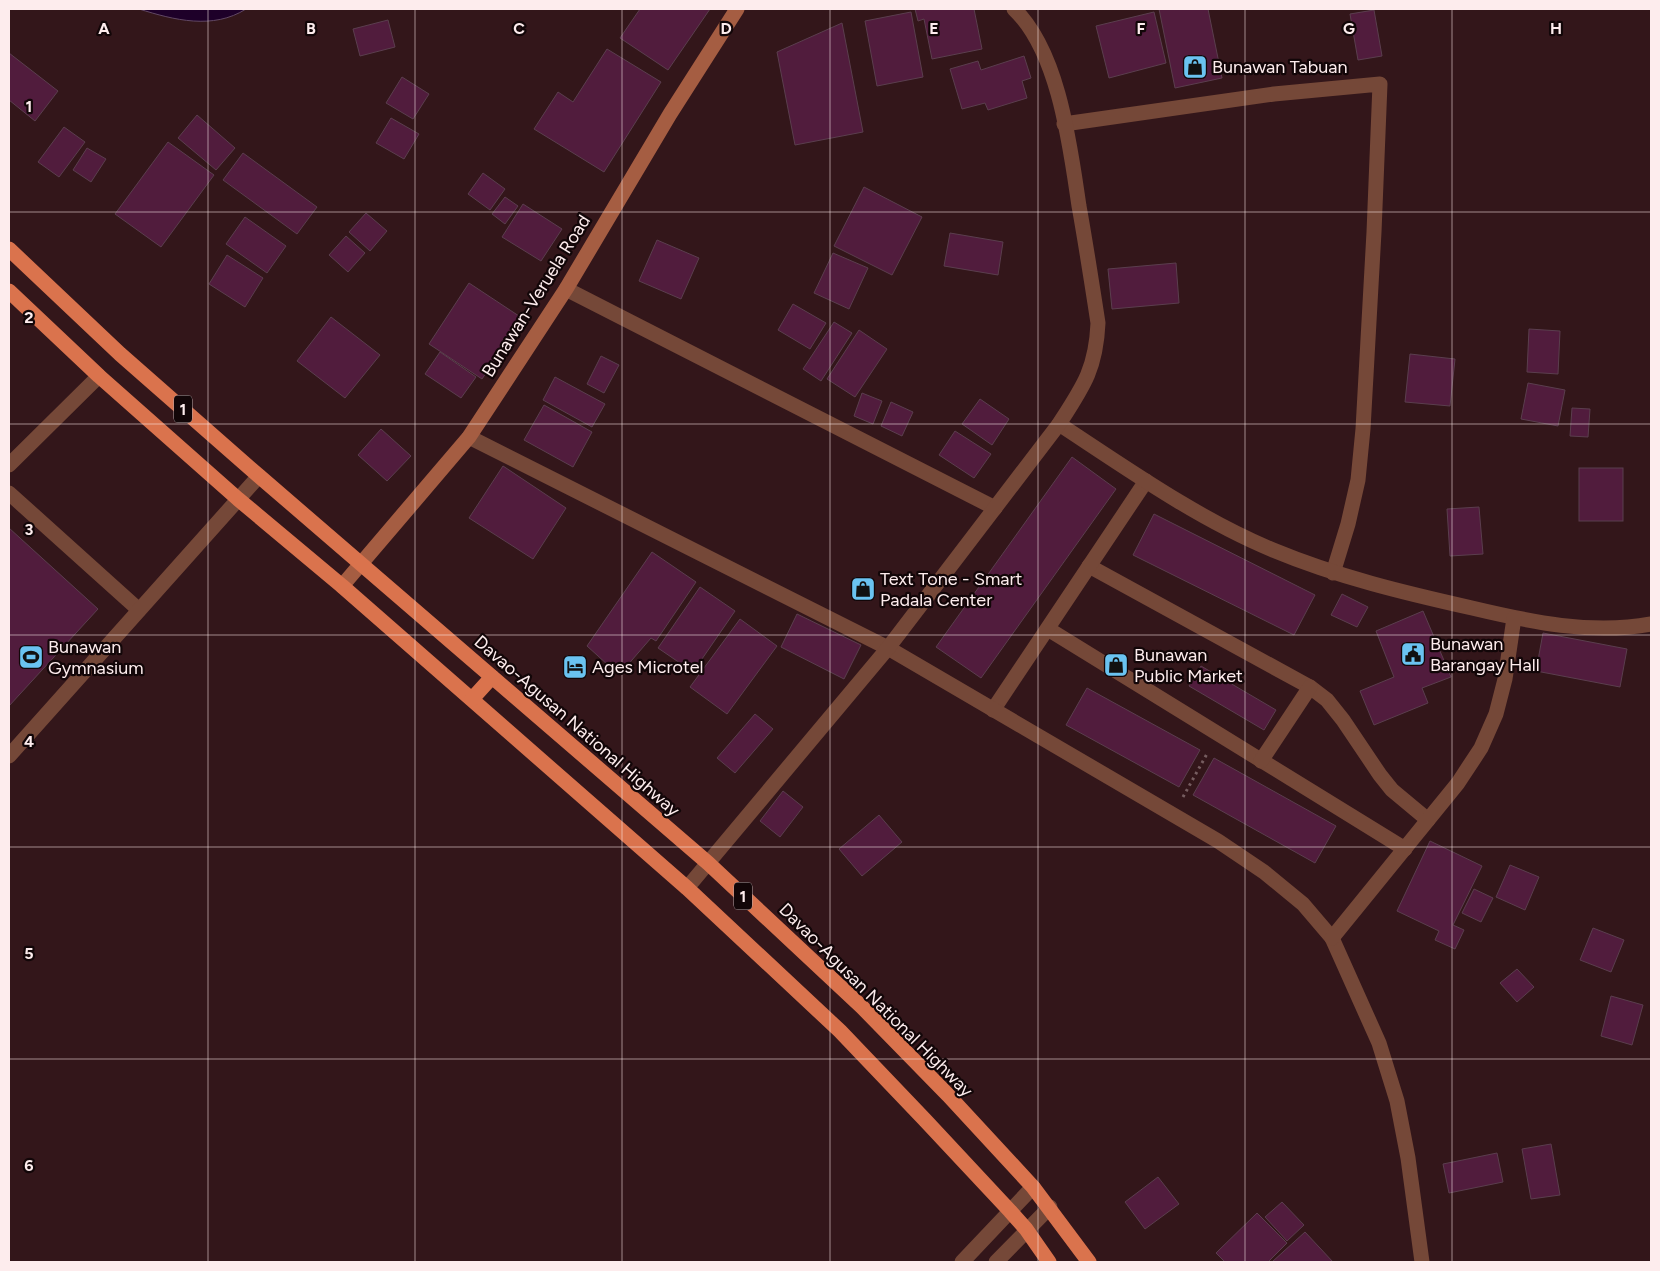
<svg xmlns="http://www.w3.org/2000/svg" width="1660" height="1271" viewBox="0 0 1660 1271" font-family="Figtree,sans-serif">
<rect width="100%" height="100%" fill="#33161a"/>
<path fill="#1e0029" stroke="#614764" d="M139,9H246C213,30 174,20 139,9Z"/>
<g fill="#511c3d" stroke="#5b3e4e">
<path d="M640,9H710L668,70L620,38Z"/>
<path d="M915,9H974L982,49L932,59L924,19L918,21Z"/>
<path d="M1159,9H1208L1222,78L1175,88Z"/>
<path d="M1374,10L1382,56L1358,60L1350,14Z"/>
<path d="M911,12L923,77L877,86L865,21Z"/>
<path d="M1154,12L1166,63L1109,78L1096,26Z"/>
<path d="M388,20L395,47L360,56L353,29Z"/>
<path d="M842,23L863,132L795,145L777,52Z"/>
<path d="M607,49L661,82L604,172L534,129L558,92L573,102Z"/>
<path d="M9,53L58,91L35,121L9,100Z"/>
<path d="M1024,56L1031,78L1022,81L1027,98L988,110L985,103L962,109L950,69L978,61L981,70Z"/>
<path d="M402,77L429,94L413,119L386,103Z"/>
<path d="M197,115L235,148L216,170L178,138Z"/>
<path d="M391,118L419,134L404,159L376,143Z"/>
<path d="M64,127L85,142L59,177L38,162Z"/>
<path d="M168,142L214,175L161,247L115,214Z"/>
<path d="M87,148L106,159L91,182L73,170Z"/>
<path d="M243,153L317,207L297,234L223,180Z"/>
<path d="M483,173L505,189L490,210L468,194Z"/>
<path d="M864,187L922,217L892,275L834,246Z"/>
<path d="M505,197L518,206L505,224L492,214Z"/>
<path d="M523,204L562,229L541,261L502,237Z"/>
<path d="M366,213L387,231L370,251L349,232Z"/>
<path d="M245,217L286,246L267,273L226,244Z"/>
<path d="M950,233L1003,242L998,275L944,266Z"/>
<path d="M346,236L365,253L348,272L329,255Z"/>
<path d="M657,240L699,258L681,299L639,281Z"/>
<path d="M833,253L868,268L849,309L814,293Z"/>
<path d="M227,255L263,278L245,307L209,284Z"/>
<path d="M1176,263L1179,303L1112,309L1108,269Z"/>
<path d="M469,283L522,318L482,379L429,344Z"/>
<path d="M793,304L826,323L810,349L778,330Z"/>
<path d="M331,317L380,355L345,398L297,361Z"/>
<path d="M834,322L852,333L821,381L803,369Z"/>
<path d="M1529,329L1560,331L1558,374L1527,372Z"/>
<path d="M859,330L887,349L855,397L827,379Z"/>
<path d="M440,352L476,377L461,398L425,374Z"/>
<path d="M1410,354L1455,359L1450,406L1405,402Z"/>
<path d="M601,356L619,365L604,393L587,384Z"/>
<path d="M555,377L605,404L592,427L543,400Z"/>
<path d="M1528,383L1565,390L1558,426L1521,419Z"/>
<path d="M862,393L882,401L873,424L854,416Z"/>
<path d="M980,399L1009,419L992,445L962,424Z"/>
<path d="M891,402L913,412L902,436L881,426Z"/>
<path d="M544,405L592,432L573,467L524,440Z"/>
<path d="M1572,408L1590,409L1588,437L1570,436Z"/>
<path d="M381,429L411,456L387,481L358,455Z"/>
<path d="M955,431L991,454L974,478L939,455Z"/>
<path d="M1072,457L1116,489L981,678L936,647Z"/>
<path d="M503,466L566,508L533,559L469,518Z"/>
<rect x="1579" y="468" width="44" height="53"/>
<path d="M1479,507L1483,554L1450,556L1447,509Z"/>
<path d="M1154,514L1315,595L1294,635L1133,555Z"/>
<path d="M9,528L98,609L9,706Z"/>
<path d="M652,552L696,582L656,641L651,638L619,675L587,646Z"/>
<path d="M700,587L735,611L693,672L658,648Z"/>
<path d="M1342,594L1368,607L1357,627L1331,615Z"/>
<path d="M1423,611L1451,677L1422,688L1428,703L1374,725L1360,691L1394,677L1376,631Z"/>
<path d="M797,614L861,645L844,679L781,647Z"/>
<path d="M740,619L777,646L727,714L690,687Z"/>
<path d="M1543,633L1627,649L1620,687L1536,671Z"/>
<path d="M1201,666L1276,710L1264,730L1189,686Z"/>
<path d="M1087,688L1200,750L1179,787L1066,725Z"/>
<path d="M755,714L773,729L735,773L717,758Z"/>
<path d="M1214,758L1336,826L1315,863L1193,795Z"/>
<path d="M783,791L803,807L780,837L760,821Z"/>
<path d="M879,815L902,842L862,876L839,849Z"/>
<path d="M1430,841L1482,866L1453,925L1464,930L1455,949L1435,940L1439,931L1397,911Z"/>
<path d="M1510,865L1539,877L1525,910L1496,897Z"/>
<path d="M1474,889L1493,898L1481,922L1462,913Z"/>
<path d="M1593,928L1624,940L1611,972L1580,960Z"/>
<path d="M1517,969L1534,987L1517,1002L1500,983Z"/>
<path d="M1611,996L1643,1005L1632,1045L1601,1036Z"/>
<path d="M1551,1144L1560,1195L1531,1199L1522,1149Z"/>
<path d="M1497,1153L1503,1182L1449,1193L1443,1164Z"/>
<path d="M1158,1177L1179,1204L1145,1229L1125,1202Z"/>
<path d="M1282,1202L1304,1225L1287,1241L1265,1217Z"/>
<path d="M1257,1213L1287,1243L1268,1262H1225L1216,1253Z"/>
<path d="M1305,1232L1333,1262H1272Z"/>
</g>
<g fill="none" stroke-linecap="round" stroke-linejoin="round">
<path stroke="#765d60" stroke-width="3" stroke-dasharray="2.5 4" stroke-linecap="butt" d="M1183,797L1208,752"/>
<g stroke="#754838" stroke-width="15">
<path d="M9,465L99,376"/>
<path d="M9,493L139,610"/>
<path d="M1089,566L1310,687L1327,700L1343,720L1380,775L1392,790L1428,820"/>
<path d="M1048,629L1405,849"/>
<path d="M993,710L1146,481"/>
<path d="M9,756L259,476"/>
<path d="M1261,761L1310,687"/>
<path d="M962,1262L1033,1187"/>
<path d="M996,1262L1050,1207"/>
</g>
<g stroke="#754838" stroke-width="15">
<path d="M1064,124L1274,94L1380,84L1374,232L1363,429L1358,480L1348,524L1333,573"/>
<path d="M566,289L995,508"/>
<path d="M1059,424C1126,468 1198,519 1273,550C1338,577 1405,593 1472,608C1531,622 1591,635 1651,624"/>
<path d="M469,437L888,648L1218,841L1264,872L1303,904L1332,938L1379,1043L1397,1101L1408,1158L1422,1262"/>
<path d="M687,888L888,648L1059,424C1083,387 1096,369 1098,323C1092,284 1086,245 1079,206C1070,146 1059,52 1014,9"/>
<path d="M1332,938L1458,783L1481,748L1496,714L1505,679L1514,618"/>
</g>
<path stroke="#a55d42" stroke-width="15" d="M342,586L469,437L566,289L670,114L737,9"/>
<g stroke="#da734d" stroke-width="15">
<path d="M9,249L120,354L259,476L708,863L862,1007L948,1095L1033,1187L1089,1262"/>
<path d="M9,291L99,376L238,499L342,586L687,888L840,1031L925,1120L1010,1211L1026,1229L1049,1262"/>
<path d="M472,699L492,677"/>
</g>
</g>
<path fill="none" stroke="#fdeced" stroke-width="1" stroke-opacity="0.55" d="M208,9V1262M415,9V1262M622,9V1262M830,9V1262M1038,9V1262M1245,9V1262M1452,9V1262M9,212H1651M9,424H1651M9,635H1651M9,847H1651M9,1059H1651"/>
<defs>
<symbol id="shop-square" viewBox="-11 -11 22 22"><rect x="-9" y="-9" width="18" height="18" rx="4" fill="#6ac3f1" stroke="#120608"/><path d="M-5-2.5h2.3a2.7 3.5 0 0 1 5.4 0H5L5.5 6h-11ZM-1.5-2.5h3a1.5 2.3 0 0 0-3 0Z" fill="#111"/></symbol>
<symbol id="civic-square" viewBox="-11 -11 22 22"><rect x="-9" y="-9" width="18" height="18" rx="4" fill="#6ac3f1" stroke="#120608"/><path d="M-.6-6.5H3V-4.5H.6V-3L4-1V1h2V6H-6V1h2V-1L-.6-3ZM-1.2 2.5V6h2.4V2.5Z" fill="#111"/></symbol>
<symbol id="stadium-square" viewBox="-11 -11 22 22"><rect x="-9" y="-9" width="18" height="18" rx="4" fill="#6ac3f1" stroke="#120608"/><path d="M0-5a6.5 5 0 1 0 0 10a6.5 5 0 1 0 0-10ZM-3.5-1.8h7v3.6h-7Z" fill="#111"/></symbol>
<symbol id="hotel-square" viewBox="-11 -11 22 22"><rect x="-9" y="-9" width="18" height="18" rx="4" fill="#6ac3f1" stroke="#120608"/><path d="M-6-4.5h1.5V1H6V5H4.5V3h-9V5H-6ZM-4 0a1.8 1.8 0 1 1 3.6 0ZM.5 0V-2.5h3Q6-2.5 6 0Z" fill="#111"/></symbol>
</defs>
<g fill-rule="evenodd">
<use href="#shop-square" x="1181" y="53" width="28" height="28"/>
<use href="#shop-square" x="849" y="575" width="28" height="28"/>
<use href="#civic-square" x="1399" y="640" width="28" height="28"/>
<use href="#stadium-square" x="17" y="643" width="28" height="28"/>
<use href="#shop-square" x="1102" y="651" width="28" height="28"/>
<use href="#hotel-square" x="561" y="653" width="28" height="28"/>
</g>
<g text-anchor="middle" stroke-width="4.5" stroke-linejoin="round" paint-order="stroke">
<g fill="#120608" stroke="#b6a7a8" stroke-width="1">
<rect x="174" y="395.5" width="18" height="27" rx="4"/>
<rect x="734" y="882.5" width="18" height="27" rx="4"/>
</g>
<g font-size="16" font-weight="bold" fill="#fdeced">
<text x="183" y="415">1</text>
<text x="743" y="902">1</text>
</g>
<g font-size="18" fill="#fdeced" stroke="#120608" text-anchor="start">
<text x="1212" y="73">Bunawan Tabuan</text>
<text x="880" y="585">Text Tone - Smart<tspan x="880" dy="21">Padala Center</tspan></text>
<text x="1430" y="650">Bunawan<tspan x="1430" dy="21">Barangay Hall</tspan></text>
<text x="48" y="653">Bunawan<tspan x="48" dy="21">Gymnasium</tspan></text>
<text x="1134" y="661">Bunawan<tspan x="1134" dy="21">Public Market</tspan></text>
<text x="592" y="673">Ages Microtel</text>
</g>
<g font-size="18" fill="#fdeced" stroke="#120608">
<text transform="translate(536 296) rotate(-58)" y="6">Bunawan-Veruela Road</text>
<text transform="translate(577 726) rotate(41)" y="6">Davao-Agusan National Highway</text>
<text transform="translate(876 1000) rotate(45)" y="6">Davao-Agusan National Highway</text>
</g>
</g>
<g font-size="16" text-anchor="middle" font-weight="bold" fill="#fdeced" stroke="#120608" stroke-width="4.5" stroke-linejoin="round" paint-order="stroke">
<text x="104" y="34">A</text>
<text x="311" y="34">B</text>
<text x="519" y="34">C</text>
<text x="726" y="34">D</text>
<text x="934" y="34">E</text>
<text x="1141" y="34">F</text>
<text x="1349" y="34">G</text>
<text x="1556" y="34">H</text>
<text x="29" y="112">1</text>
<text x="29" y="323">2</text>
<text x="29" y="535">3</text>
<text x="29" y="747">4</text>
<text x="29" y="959">5</text>
<text x="29" y="1171">6</text>
</g>
<rect width="1660" height="1271" fill="none" stroke="#fdeced" stroke-width="20"/>
</svg>
